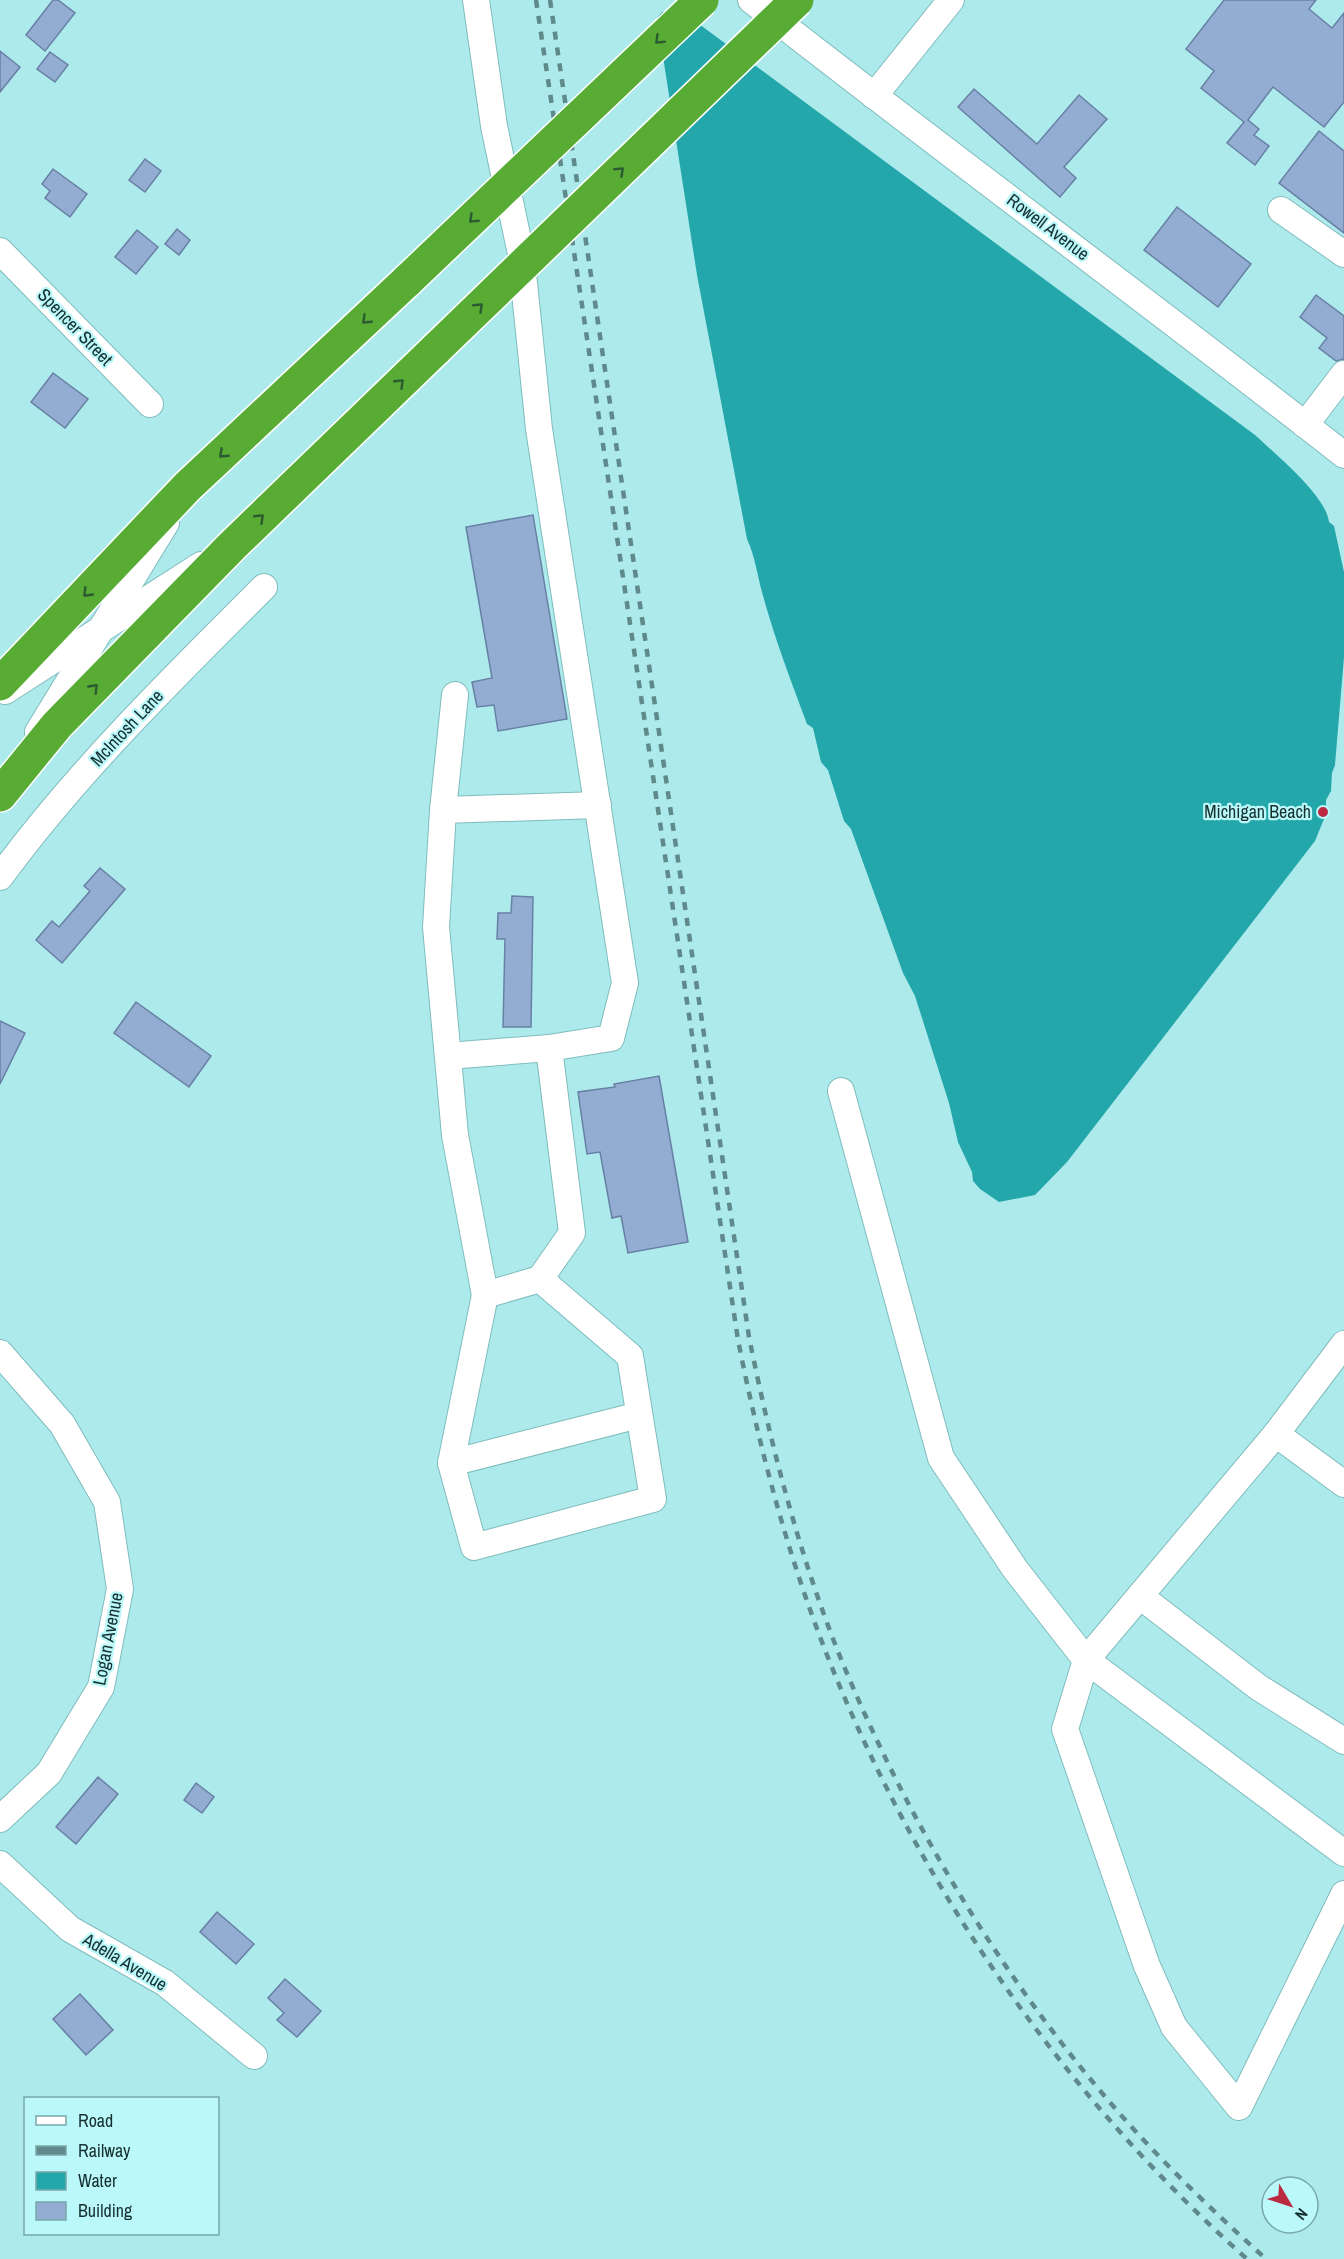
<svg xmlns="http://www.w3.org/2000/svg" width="1344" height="2259" viewBox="0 0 1344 2259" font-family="'Archivo Narrow',sans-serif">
<rect width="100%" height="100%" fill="#adeaec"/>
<path fill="#24a7aa" d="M680,10L1255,435C1275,454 1326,495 1329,522L1334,526L1344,572V657L1335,765L1332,773L1331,791L1326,800V814L1315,841L1067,1162L1035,1195L999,1202L980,1189L973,1181L972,1172L958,1142L949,1103L915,996L903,973L851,829L844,821L828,770L821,762L813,728L807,724C791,681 774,637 762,592C757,574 755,556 747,539L697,275L657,18L662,12Z"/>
<g fill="#92acd2" stroke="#6880a4" stroke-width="1.5">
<path d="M53,0H58L75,13L45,51L26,35Z"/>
<path d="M1224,0H1316L1309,9L1332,28L1344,13V102L1324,127L1273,87L1248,120L1259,129L1254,135L1269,146L1255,165L1227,143L1244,122L1201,88L1214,71L1186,49Z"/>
<path d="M0,51L20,67L0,92Z"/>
<path d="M50,52L68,65L55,82L37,69Z"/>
<path d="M974,89L1037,144L1079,95L1107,119L1064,167L1076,178L1060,197L958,107Z"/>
<path d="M1319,131L1344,151V233L1279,183Z"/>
<path d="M145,159L161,171L145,192L129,180Z"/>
<path d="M53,169L87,194L70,217L45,198L50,191L42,184Z"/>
<path d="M1177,207L1251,264L1218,307L1144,250Z"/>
<path d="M177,229L190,240L179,255L165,244Z"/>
<path d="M137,230L158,247L136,274L115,257Z"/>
<path d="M1316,295L1344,316V359L1336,361L1319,348L1327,338L1300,317Z"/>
<path d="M53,373L88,399L65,428L31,402Z"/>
<path d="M533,515L567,719L498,731L494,705L477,707L472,682L492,678L466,527Z"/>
<path d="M100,868L125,889L62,963L36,940L52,921L59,927L90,891L84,886Z"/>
<path d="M512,896L533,897L531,1027H503L505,939H497L498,913H511Z"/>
<path d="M136,1002L211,1056L189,1087L114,1033Z"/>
<path d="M0,1021L25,1033L0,1084Z"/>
<path d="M659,1076L688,1242L628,1253L621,1216L612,1218L600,1152L587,1154L578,1092L615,1087L614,1084Z"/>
<path d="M98,1777L118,1794L76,1844L56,1827Z"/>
<path d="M196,1783L214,1797L202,1813L184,1800Z"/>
<path d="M217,1912L254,1944L236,1964L200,1932Z"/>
<path d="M285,1979L321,2011L297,2037L277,2020L284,2013L268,1998Z"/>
<path d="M80,1994L113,2030L86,2055L53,2019Z"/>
</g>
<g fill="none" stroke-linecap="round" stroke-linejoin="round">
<defs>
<g id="minor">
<path d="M751,0C947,154 1148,301 1344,455"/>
<path d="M874,96L951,0"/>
<path d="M1281,210L1344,254"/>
<path d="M0,251L150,404"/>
<path d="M1305,425L1344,374"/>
<path d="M5,691L201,565"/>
<path d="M455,695L443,810L436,927L455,1135L485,1295L540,1279L572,1233L549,1048L611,1038L625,983L539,429L521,254L494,126L476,0"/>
<path d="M38,732L166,523"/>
<path d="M443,810L598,805"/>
<path d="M0,877C77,772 172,679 264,587"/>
<path d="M448,1056L549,1048"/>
<path d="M841,1091L941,1458L1015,1569L1086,1660L1344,1853"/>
<path d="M540,1279L630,1356L653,1499L474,1547L451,1463L639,1415"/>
<path d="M1344,1344L1276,1434L1086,1660L1065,1729L1147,1966L1174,2027L1239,2107L1344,1894"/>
<path d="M0,1353L62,1424L107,1502L120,1589L101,1687L49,1773L0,1819"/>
<path d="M1276,1434L1344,1484"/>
<path d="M451,1463L485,1295"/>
<path d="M1140,1596L1258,1687L1344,1741"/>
<path d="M0,1864L70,1929L165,1983L254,2056"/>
</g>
<g id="highway">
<path d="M0,684L187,487L408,280"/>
<path d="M0,795L57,725L232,546L437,348"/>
</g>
</defs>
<use href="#minor" stroke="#80bcbd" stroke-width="28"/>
<use href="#highway" stroke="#fff" stroke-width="36"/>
<use href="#minor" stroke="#fff" stroke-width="26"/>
<use href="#highway" stroke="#58ac34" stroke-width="33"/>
<g stroke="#5f898b" stroke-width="4.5" stroke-dasharray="8 8" stroke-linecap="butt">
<path d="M536,0L738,1340C760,1451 789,1561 831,1665C922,1891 1065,2097 1247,2259"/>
<path d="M550,0L749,1337C771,1446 799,1555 841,1659C909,1824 1002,1979 1120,2114C1165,2165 1215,2213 1266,2259"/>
</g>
<defs>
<g id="highway-bridge">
<path d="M408,280L702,0"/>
<path d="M437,348L797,0"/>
</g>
</defs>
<use href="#highway-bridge" stroke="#fff" stroke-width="36" stroke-linecap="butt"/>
<use href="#highway-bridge" stroke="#58ac34" stroke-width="33"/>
</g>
<defs><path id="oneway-chevron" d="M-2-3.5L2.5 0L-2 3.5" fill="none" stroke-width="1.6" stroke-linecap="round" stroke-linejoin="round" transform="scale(1.5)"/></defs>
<g stroke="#2d5b31">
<use href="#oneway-chevron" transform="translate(659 40) rotate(136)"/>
<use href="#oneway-chevron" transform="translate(620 171) rotate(-44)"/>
<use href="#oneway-chevron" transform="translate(473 219) rotate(136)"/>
<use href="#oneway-chevron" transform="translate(479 307) rotate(-44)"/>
<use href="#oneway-chevron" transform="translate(366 320) rotate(137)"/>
<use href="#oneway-chevron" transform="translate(400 383) rotate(-44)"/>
<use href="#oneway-chevron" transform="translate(223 454) rotate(137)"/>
<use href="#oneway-chevron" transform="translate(260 518) rotate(-44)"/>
<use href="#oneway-chevron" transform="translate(87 593) rotate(134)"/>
<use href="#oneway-chevron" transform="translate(94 688) rotate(-46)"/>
</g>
<circle fill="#bb2a41" stroke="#baf8f9" stroke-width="2" cx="1323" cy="812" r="6"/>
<g text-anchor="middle" stroke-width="4.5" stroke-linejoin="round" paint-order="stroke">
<g font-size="18" fill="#162f30" stroke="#baf8f9">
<text transform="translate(1048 227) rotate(37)" y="6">Rowell Avenue</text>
<text transform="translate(75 327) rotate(46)" y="6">Spencer Street</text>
<text transform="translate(127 728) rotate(-47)" y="6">McIntosh Lane</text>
<text transform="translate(108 1639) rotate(-79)" y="6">Logan Avenue</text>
<text transform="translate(125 1962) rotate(31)" y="6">Adella Avenue</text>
</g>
<g font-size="18" fill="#162f30" stroke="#baf8f9" text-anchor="end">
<text x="1311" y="818">Michigan Beach</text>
</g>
</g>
<rect x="24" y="2097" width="195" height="138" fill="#baf8f9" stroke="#78a8a9" stroke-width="1.5"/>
<rect x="36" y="2116" width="30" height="9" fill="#ffffff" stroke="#78a8a9" stroke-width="1.5"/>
<text x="78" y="2127" font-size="18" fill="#162f30">Road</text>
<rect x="36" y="2146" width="30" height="9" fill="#5f898b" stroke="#78a8a9" stroke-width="1.5"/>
<text x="78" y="2157" font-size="18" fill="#162f30">Railway</text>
<rect x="36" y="2172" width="30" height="18" fill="#24a7aa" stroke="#78a8a9" stroke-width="1.5"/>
<text x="78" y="2187" font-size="18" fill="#162f30">Water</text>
<rect x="36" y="2202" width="30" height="18" fill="#92acd2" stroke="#78a8a9" stroke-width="1.5"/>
<text x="78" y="2217" font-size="18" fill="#162f30">Building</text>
<g transform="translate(1290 2205) rotate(129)"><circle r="28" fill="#baf8f9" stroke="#78a8a9" stroke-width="1.5"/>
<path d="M0-4.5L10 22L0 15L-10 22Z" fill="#bb2a41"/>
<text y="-9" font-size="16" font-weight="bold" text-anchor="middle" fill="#162f30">N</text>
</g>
</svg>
